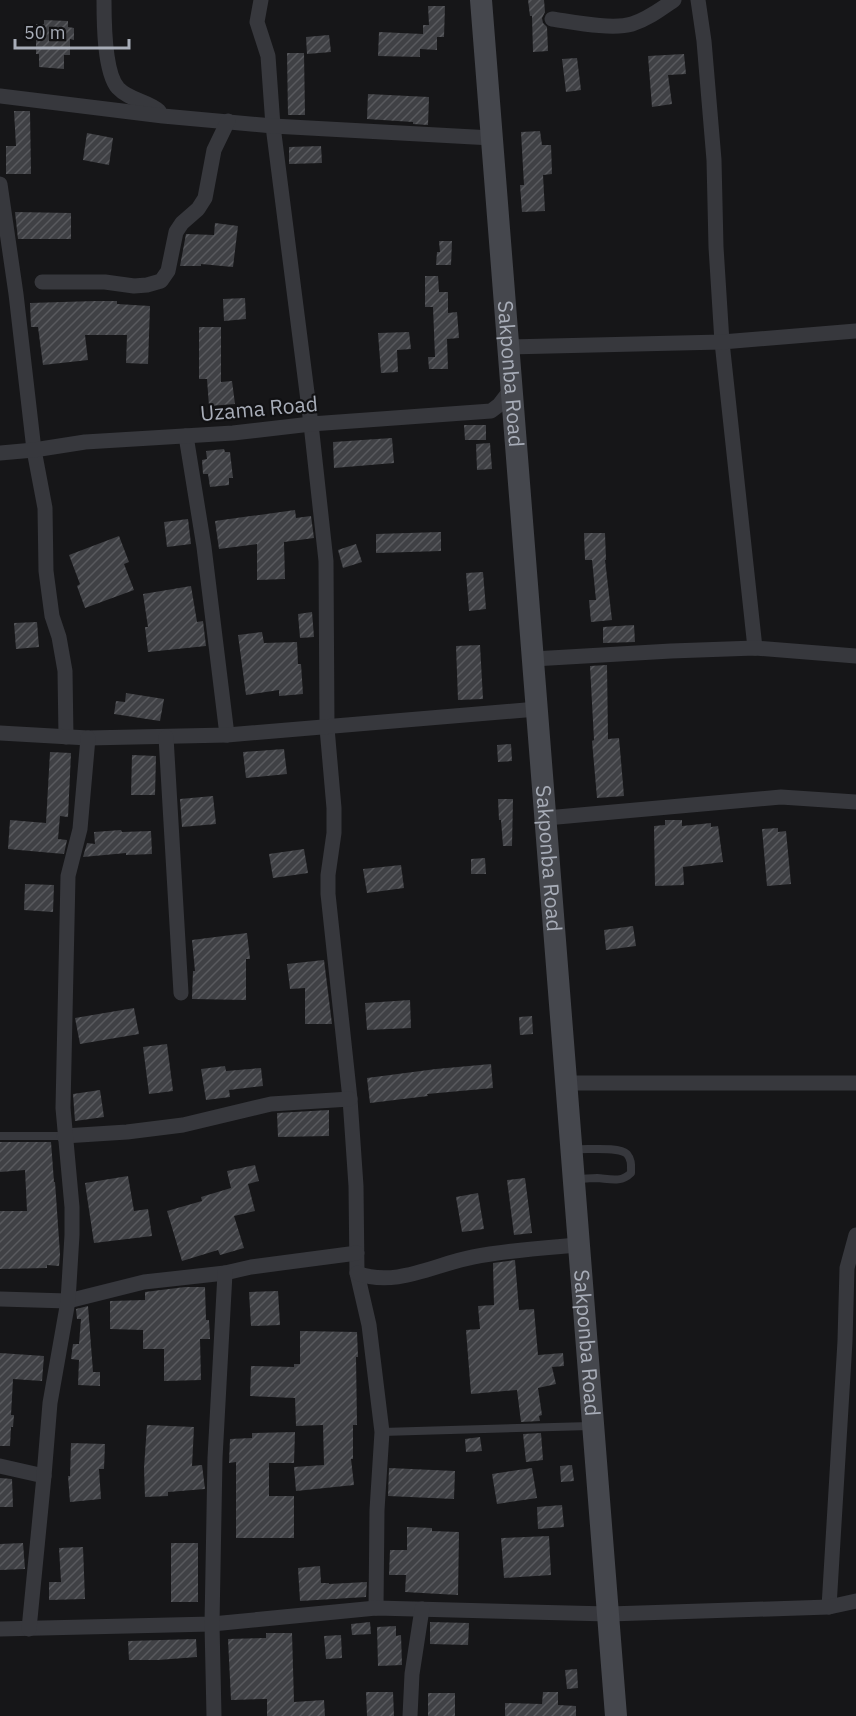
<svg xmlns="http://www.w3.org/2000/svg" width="856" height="1716" viewBox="0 0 856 1716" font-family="'IBM Plex Sans',sans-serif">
<defs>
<pattern id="building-hatch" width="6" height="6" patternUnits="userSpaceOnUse" patternTransform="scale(1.5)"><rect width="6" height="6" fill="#404145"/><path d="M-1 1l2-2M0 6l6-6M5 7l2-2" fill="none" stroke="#595a5e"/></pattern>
</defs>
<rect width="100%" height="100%" fill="#161618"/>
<g fill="url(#building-hatch)">
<path d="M528,0H544L545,12L542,18L543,23L547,27L548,51L533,52L532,16H530Z"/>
<path d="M428,6H445L444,37H437V50L420,49V57L378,56L379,32L423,34V25H429Z"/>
<path d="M44,20L68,21V27L74,28V40L70,39V55H64V69L39,67V54H36V24H44Z"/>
<path d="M329,35L331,52L307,54L306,37Z"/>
<path d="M287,53H304L305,115H288Z"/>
<path d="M684,54L686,74L668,75L672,104L652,107L648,56Z"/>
<path d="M577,58L581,90L566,92L562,59Z"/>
<path d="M368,94L429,97L428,125L413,124V122L367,119Z"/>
<path d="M14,111H30L31,174H6V146H16Z"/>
<path d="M540,131L542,145H551L552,174L543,175L545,211L522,212L520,185H524L521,132Z"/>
<path d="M87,133L113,138L109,165L83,160Z"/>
<path d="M321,146L322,163L289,164V147Z"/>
<path d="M15,212L71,213V239H18Z"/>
<path d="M215,223L238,226L233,267L201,264V266H180L186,234L214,235Z"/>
<path d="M439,241H452L451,265H436L437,252H440Z"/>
<path d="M425,276H438L439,292H448V313L457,312L459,338L447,339L448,369H429L428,357H435L433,307H425Z"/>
<path d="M245,298L246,319L224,321L223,299Z"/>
<path d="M95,301H117V304L150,306L148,364L126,363L127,335H85L88,360L43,365L38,327H31L30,303Z"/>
<path d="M199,327H221V382L232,381L235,404L209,406L207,379H199Z"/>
<path d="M409,332L411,349L397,350L398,372L381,373L378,333Z"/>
<path d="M464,425H486V440H465Z"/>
<path d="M392,438L394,463L334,468L333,442Z"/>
<path d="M490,443L492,469L477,470L476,444Z"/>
<path d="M224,449L225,452H230L233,478H229V485L210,487L208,474H203L202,460L207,459L206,451Z"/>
<path d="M295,510L296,518L311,516L314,538L284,542L285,579L257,580V544L219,549L215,521Z"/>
<path d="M188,519L191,544L167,547L164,522Z"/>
<path d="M441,532V551L376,553V534Z"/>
<path d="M584,533H605L606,560H605L612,620L591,622L589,600H596L592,560H585Z"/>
<path d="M119,536L129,562L124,564L134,590L85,608L77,586L80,584L69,555Z"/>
<path d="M356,544L362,562L343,568L338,550Z"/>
<path d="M483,572L486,609L469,611L466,573Z"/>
<path d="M191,586L197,622L203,621L206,646L148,652L145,627H148L143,594Z"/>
<path d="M312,612L314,637L300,638L298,614Z"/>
<path d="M37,622L39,647L16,649L14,623Z"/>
<path d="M634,625L635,642L603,643V627Z"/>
<path d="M262,632L264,643L297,642L298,664H301L303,694L279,696V690L246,695L238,635Z"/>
<path d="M480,645L483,699L458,700L456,646Z"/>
<path d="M607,665L608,739L619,738L624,796L597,798L592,741L594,740L590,666Z"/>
<path d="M126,693L164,699L160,721L114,714L116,701L125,702Z"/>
<path d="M511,744L512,761L498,762L497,745Z"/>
<path d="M284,749L287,774L246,778L243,752Z"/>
<path d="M50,752L71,753L68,817L60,816L58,839L67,840L64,854L8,849L10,820L46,823Z"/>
<path d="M132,755L156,756L155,795H131Z"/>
<path d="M213,796L216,824L182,827L180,799Z"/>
<path d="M498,799H513L512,846H503L501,820H499Z"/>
<path d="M665,820H682V826L711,823V827L718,826L723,862L683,867L684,885L655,886L654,826L665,825Z"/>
<path d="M778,828V832L786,831L791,884L767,886L762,829Z"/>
<path d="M121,830L122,832L151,831L152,854L126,855V853L83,857L87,843L95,844L94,832Z"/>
<path d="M304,849L308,873L273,878L269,854Z"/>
<path d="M485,858L486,874H471V859Z"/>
<path d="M401,865L404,888L367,893L363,869Z"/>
<path d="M25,884L54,885L53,912L24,910Z"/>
<path d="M633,926L636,946L606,950L604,930Z"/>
<path d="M247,933L250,959H246V1000L192,999L193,971H195L192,940Z"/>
<path d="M324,960L332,1024H305V988L290,989L287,964Z"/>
<path d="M410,1000L411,1028L367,1030L365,1003Z"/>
<path d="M134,1008L139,1034L80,1044L75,1018Z"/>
<path d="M532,1016L533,1034L520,1035L519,1017Z"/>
<path d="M167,1044L173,1091L149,1094L143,1047Z"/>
<path d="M491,1064L493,1088L427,1094L428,1096L370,1103L367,1078L436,1069Z"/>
<path d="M225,1066L226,1071L261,1068L263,1086L229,1090L230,1097L206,1100L201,1069Z"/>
<path d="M100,1090L104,1117L75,1121L73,1094Z"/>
<path d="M329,1110V1136L278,1137L277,1113Z"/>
<path d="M0,1142H51L54,1182H55L60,1254L59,1266L47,1265V1268L0,1269V1211H27L25,1170L0,1172Z"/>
<path d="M255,1165L259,1181L248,1184L255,1211L234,1216L244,1248L220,1255L218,1250L182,1261L167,1211L202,1201L201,1197L231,1188L227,1171Z"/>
<path d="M128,1176L134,1211L148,1209L152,1236L94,1243L85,1183Z"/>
<path d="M525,1178L532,1233L514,1235L507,1180Z"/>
<path d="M478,1193L484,1229L462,1232L456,1197Z"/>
<path d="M515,1260L519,1310L534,1309L538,1355L563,1353L564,1366L552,1367L556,1384L538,1388L542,1415L539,1416L540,1421L521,1422L517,1390L471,1394L466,1330L480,1329L478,1306L494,1305L493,1263Z"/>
<path d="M185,1287H205L206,1320H209L210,1339H200L201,1380L164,1381V1349H143V1330L110,1329V1301L145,1300V1292Z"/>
<path d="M278,1291L280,1325L251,1326L249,1292Z"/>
<path d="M88,1306L93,1372H100V1386L78,1385L79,1360L71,1359L73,1344H79L81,1319H77L76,1309Z"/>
<path d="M300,1331L357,1332L358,1357H356L357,1425H353V1459H351L354,1485L296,1491L294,1467L324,1465L323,1425L296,1426L295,1398L250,1396L251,1366L294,1367V1364H300Z"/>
<path d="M0,1353L44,1356L42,1381L13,1379L11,1415H14L13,1427H11L10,1446H0Z"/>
<path d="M147,1425L194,1427L192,1466L202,1465L205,1489L168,1492V1496L145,1497L144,1468Z"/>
<path d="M295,1432L294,1463H269V1496H294V1538H236V1462L229,1463L230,1439L252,1438V1433Z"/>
<path d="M541,1433L543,1460L526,1462L523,1434Z"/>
<path d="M480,1437L482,1451L466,1452L465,1439Z"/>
<path d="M71,1443L105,1444L104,1469H99L101,1499L70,1502L68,1476H70Z"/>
<path d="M572,1465L574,1481L561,1482L560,1466Z"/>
<path d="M389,1468L455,1471L454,1499L388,1496Z"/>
<path d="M532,1468L537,1498L497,1504L492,1474Z"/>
<path d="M0,1478L12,1479L13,1507H0Z"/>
<path d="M562,1505L564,1527L538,1529L537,1507Z"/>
<path d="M407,1527L432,1528V1531L459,1532L458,1595L405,1592L406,1575H389L390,1550H407Z"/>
<path d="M549,1536L551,1575L504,1578L501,1538Z"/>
<path d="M23,1543L25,1569L0,1570V1544Z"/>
<rect x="171" y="1543" width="27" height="59"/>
<path d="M83,1547L85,1599L49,1600V1582H61L59,1548Z"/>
<path d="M320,1566L321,1583H329V1584L367,1582L366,1597L300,1601L298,1568Z"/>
<path d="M370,1622L371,1634L352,1635L351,1624Z"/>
<path d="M430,1622L469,1623L468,1645L430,1644Z"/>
<path d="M396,1626V1636L401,1635L402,1665L378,1666L377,1627Z"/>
<path d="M266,1633H292L294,1702L324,1700L325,1716H267V1699L231,1700L228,1639L266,1638Z"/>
<path d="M341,1635L342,1658L326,1659L324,1636Z"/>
<path d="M196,1639L197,1657L158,1660H129L128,1641Z"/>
<path d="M577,1669L578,1688L567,1689L565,1670Z"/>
<path d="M366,1692H393L394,1716H367Z"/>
<path d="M543,1692H558V1705L576,1706V1716H505V1703L542,1704Z"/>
<rect x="428" y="1693" width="27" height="23"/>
</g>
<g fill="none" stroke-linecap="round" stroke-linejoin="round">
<g stroke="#37383d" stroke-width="8">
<path d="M0,1136H64"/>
<path d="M574,1149C586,1150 619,1146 627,1154C632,1160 631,1166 631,1173C621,1183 610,1179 597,1178C590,1178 583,1179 576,1179"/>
<path d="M382,1432L590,1426"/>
</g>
<g stroke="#37383d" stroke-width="15">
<path d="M104,0C104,21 104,72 118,88C129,100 148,101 159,111"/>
<path d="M261,0L257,22L268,56L273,126L311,424L326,561L327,728L334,808V833L328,875V894L350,1099L356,1186L357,1273L369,1325L382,1432L377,1510L376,1608"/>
<path d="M698,0L704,41L714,160L716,247L722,342L755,648"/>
<path d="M552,19C573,22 612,30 632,24C648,19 661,9 674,0"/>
<path d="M0,96L163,116L273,126L492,138"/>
<path d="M0,184L16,294L34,450L45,508L46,571L52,616L59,637L65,671L66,737"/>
<path d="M42,282H105L134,286L147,285L161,281L168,271L176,232L182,223L198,209L205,198L214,150L228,121"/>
<path d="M508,347L722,342L856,331"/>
<path d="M186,436L204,547L227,735"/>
<path d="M0,453L34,450L85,442L233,433L311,424L491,411L499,405L512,388"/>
<path d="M533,659L671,651L755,648L856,656"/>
<path d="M0,733L88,738L227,735L537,709"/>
<path d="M166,737L181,993"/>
<path d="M546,818L781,797L856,802"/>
<path d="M567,1083H856"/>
<path d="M64,1136L127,1132L183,1125L271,1104L350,1099"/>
<path d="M357,1273C396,1288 435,1264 473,1257C508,1250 543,1248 578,1245"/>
<path d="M0,1299L68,1301L144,1282L225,1273L251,1267L357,1253"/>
<path d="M0,1466L44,1476"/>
<path d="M829,1607L845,1341L847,1268L856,1235"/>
<path d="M0,1629L212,1624L376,1608L609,1614L829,1607L856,1601"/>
<path d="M29,1629L44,1476L50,1403L68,1301L72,1235V1207L63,1108L68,876L80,829L88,738"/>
<path d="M214,1716L212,1624L215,1458L225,1273"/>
<path d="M410,1716L412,1674L422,1609"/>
</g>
<path stroke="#45474d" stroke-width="22" id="s1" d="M481,0L616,1716"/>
</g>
<g text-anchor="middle" stroke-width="4.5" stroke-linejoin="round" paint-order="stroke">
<g font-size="21" fill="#a8adb8" stroke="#111113">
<text dy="7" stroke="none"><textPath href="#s1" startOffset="375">Sakponba Road</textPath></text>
<text transform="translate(259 409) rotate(-5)" y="7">Uzama Road</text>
<text dy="7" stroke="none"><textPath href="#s1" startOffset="861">Sakponba Road</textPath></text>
<text dy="7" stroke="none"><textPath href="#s1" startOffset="1347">Sakponba Road</textPath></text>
</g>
</g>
<path d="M15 39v9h114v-9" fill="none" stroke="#a8adb8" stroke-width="3"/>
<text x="24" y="39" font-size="18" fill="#a8adb8" stroke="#111113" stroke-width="4.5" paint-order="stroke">50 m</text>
</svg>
